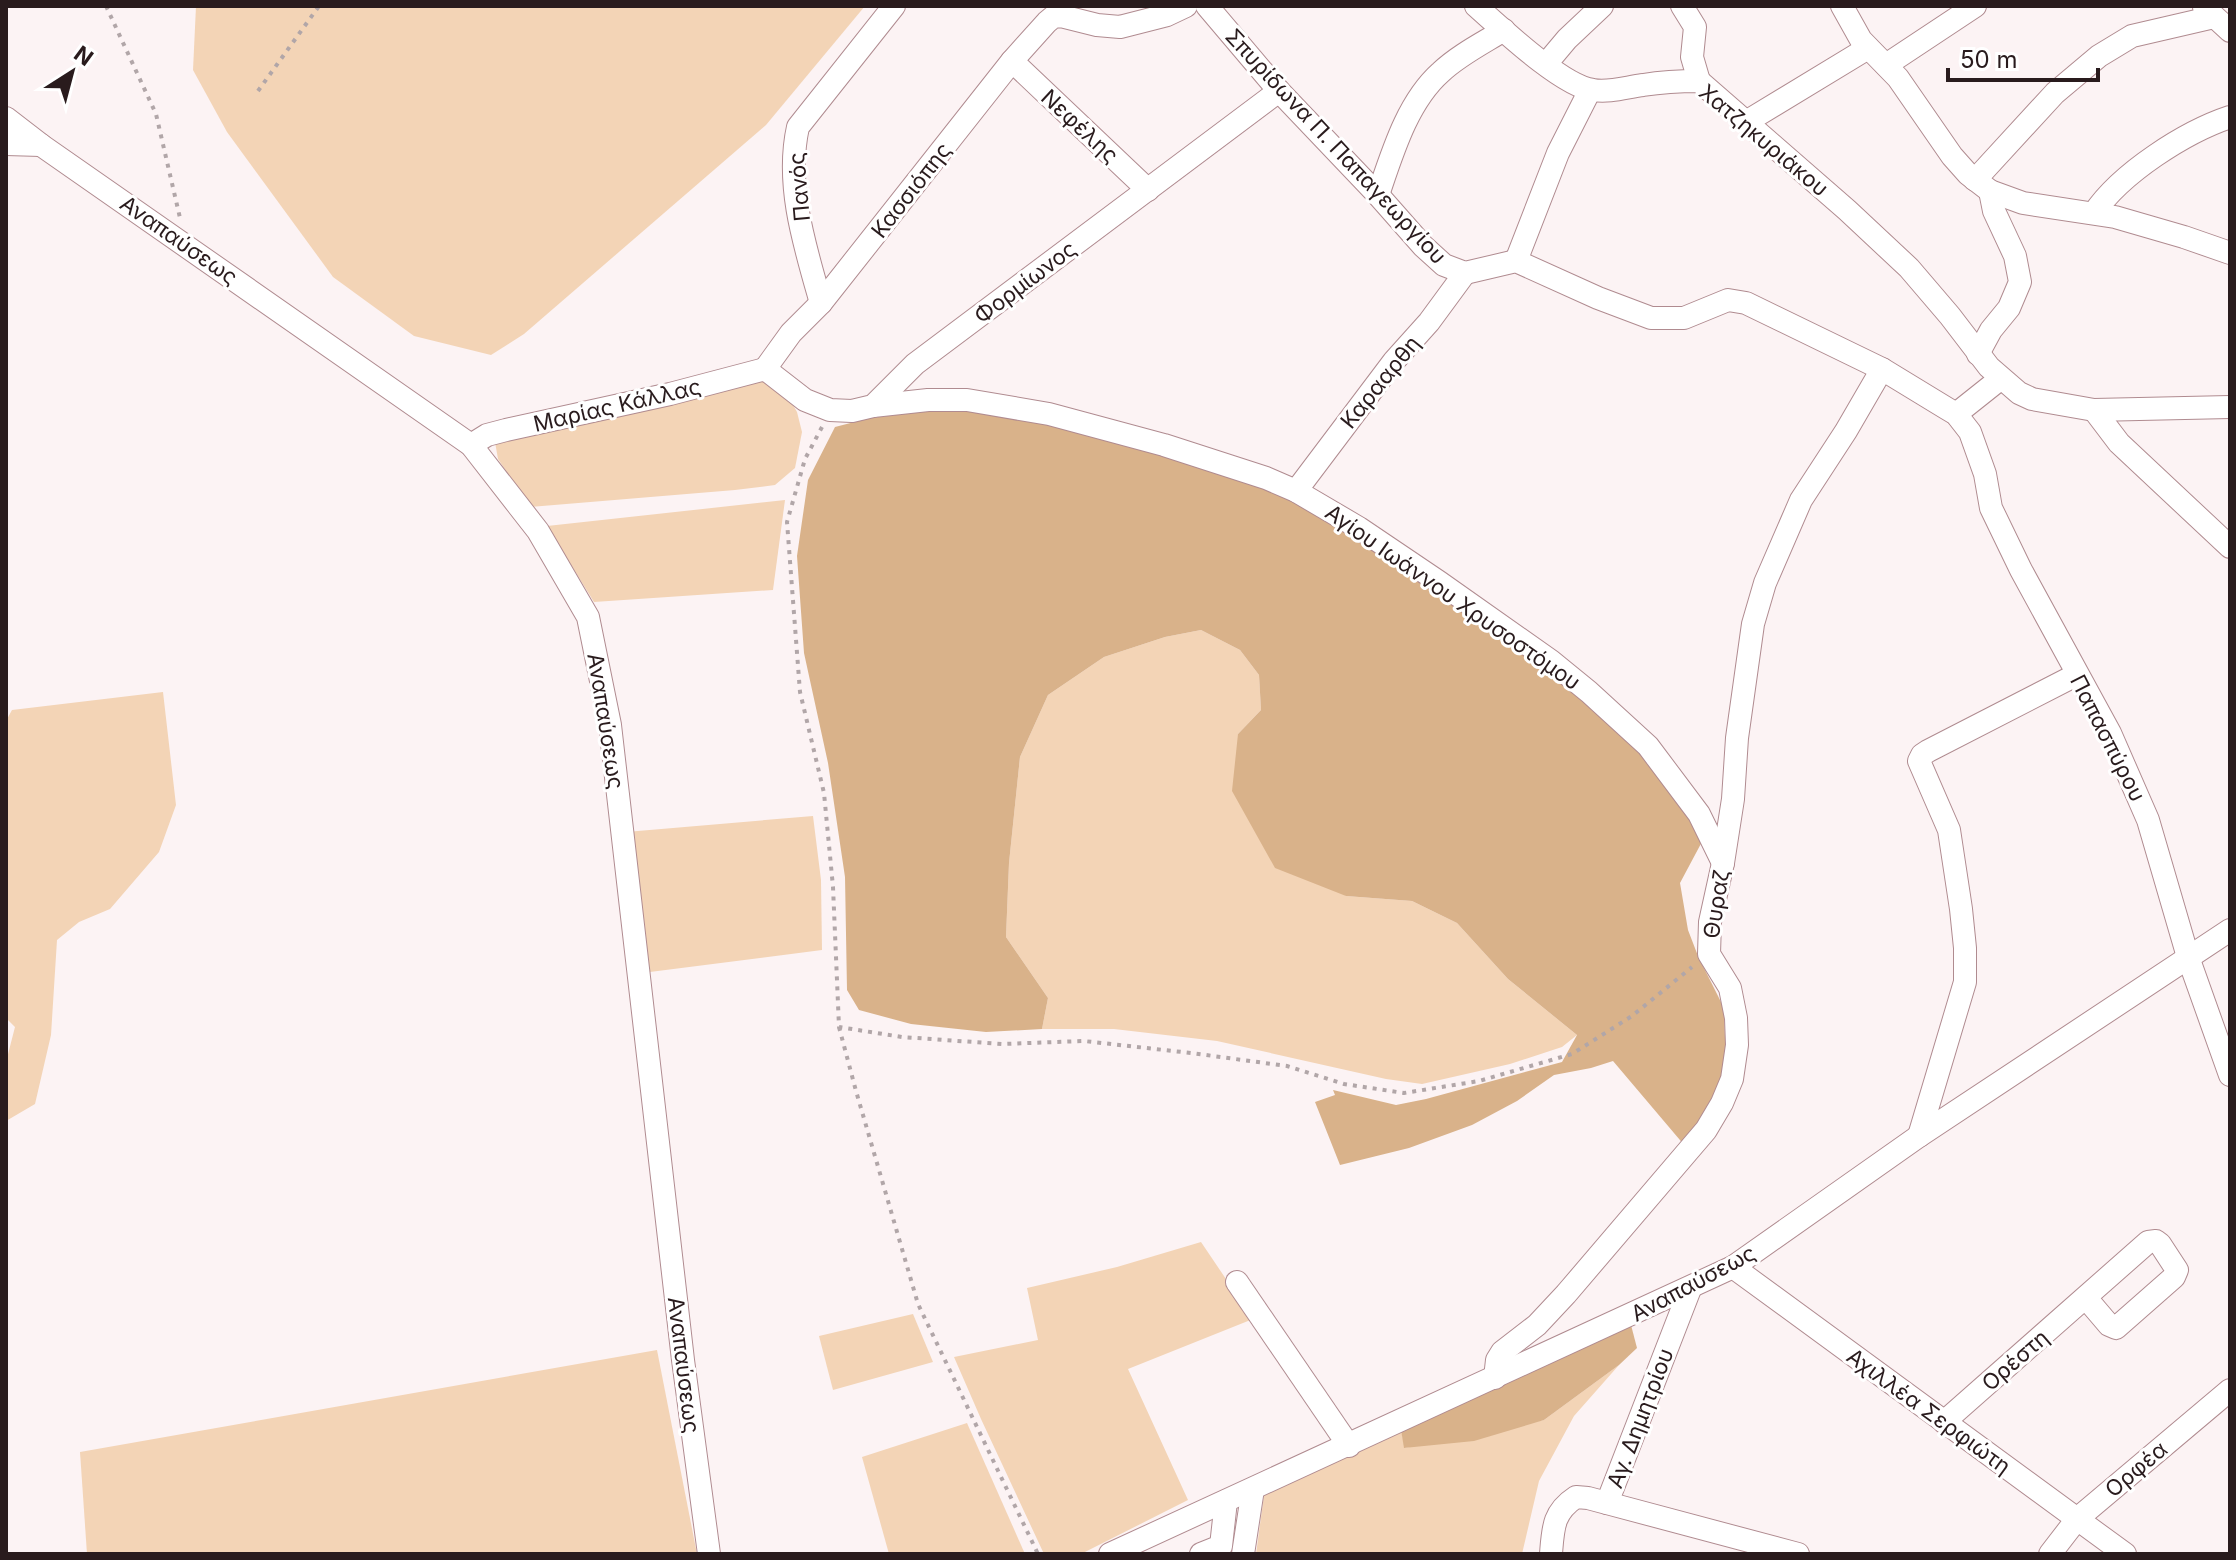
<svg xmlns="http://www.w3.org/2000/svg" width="2236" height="1560" viewBox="0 0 2236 1560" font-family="Inter,sans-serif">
<rect width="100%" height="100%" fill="#fcf3f4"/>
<g fill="#f3d4b6">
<path d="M196,6H865L766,125L524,334L491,355L414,336L333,277L227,132L193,70Z"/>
<path d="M748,381H768L788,396L797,412L802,432L795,468L775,485L735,490L530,507L498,459L495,442Z"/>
<path d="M785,500L773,590L594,602L547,526Z"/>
<path d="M1201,630L1240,650L1259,675L1261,710L1238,734L1346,896L1412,901L1457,923L1508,979L1577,1035L1562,1047L1510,1064L1422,1084L1386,1079L1217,1041L1114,1029H1042L1048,998L1006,937L1009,863L1020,757L1048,695L1104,657L1165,637Z"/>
<path d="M163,692L176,805L159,852L110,909L79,922L57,940L51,1035L35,1104L6,1121V1062L15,1027L6,1018V721L12,710Z"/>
<path d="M813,816L821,880L822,950L642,973L626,832Z"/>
<path d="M1201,1242L1253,1319L1128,1369L1188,1500L1081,1554H1044L981,1419L954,1357L1038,1340L1027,1288L1117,1267Z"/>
<path d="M913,1314L933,1362L833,1390L819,1336Z"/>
<path d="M657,1350L697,1554H87L80,1452Z"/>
<path d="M1619,1365L1574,1416L1539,1481L1522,1554H1256L1264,1495L1401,1430L1405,1448L1544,1420Z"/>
<path d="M967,1423L1025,1554H889L862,1457Z"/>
</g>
<g fill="#d9b28a">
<path d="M963,407L1088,433L1263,484L1348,530L1551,670L1644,752L1704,838L1680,883L1688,930L1698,956L1724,1008L1726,1068L1712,1104L1685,1146L1613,1061L1591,1068L1554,1075L1517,1101L1472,1125L1409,1148L1340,1165L1315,1102L1335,1095L1333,1090L1396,1105L1426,1099L1562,1062L1577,1035L1508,979L1457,923L1412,901L1346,896L1275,868L1232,791L1238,734L1261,710L1259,675L1240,650L1201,630L1165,637L1104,657L1048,695L1020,757L1009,863L1006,937L1048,998L1042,1029L986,1032L911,1024L859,1010L847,990L845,877L828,763L804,653L797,556L808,480L835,427L870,418Z"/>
<path d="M1631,1325L1637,1348L1619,1365L1544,1420L1474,1441L1404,1448L1401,1430Z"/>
</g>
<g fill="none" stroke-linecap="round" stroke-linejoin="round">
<defs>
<g id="minor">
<path d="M1207,6L1279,91L1378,195L1423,246L1444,265L1465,273L1516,261L1598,298L1651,318H1684L1728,300L1746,303L1882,369L1946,408L1956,414L1970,432L1985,474L1991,508L2021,570L2110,733L2148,820L2188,957L2230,1075"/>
<path d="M1476,6C1501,28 1562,86 1593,90C1609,93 1627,87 1643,85C1662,82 1681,81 1699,81L1847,210L1909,268L1950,316L1989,367L2019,393L2032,399L2094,410L2230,407"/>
<path d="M1682,6L1695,27L1692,57L1699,81"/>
<path d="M1842,6L1861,40L1898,78L1952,156L1968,174L1990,191L2023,203L2115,217L2184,237L2230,253"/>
<path d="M2204,7L2230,31"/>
<path d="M1012,61L1148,190"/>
<path d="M1546,64L1567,39L1602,6"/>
<path d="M1886,65L1975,6"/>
<path d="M6,118L41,145L471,445L538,531L588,617L610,725L683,1360L709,1554"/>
<path d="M1746,122L1868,48"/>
<path d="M6,144L41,145"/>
<path d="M1975,180L2055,93L2099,56L2132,36L2214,17"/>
<path d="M1378,195C1392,154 1407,102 1441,72C1459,55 1483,43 1504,30"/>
<path d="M2094,213C2121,173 2185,132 2230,117"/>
<path d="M1516,261L1558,153L1590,90"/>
<path d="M821,303C805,247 785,185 798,127L894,6"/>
<path d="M1978,354L1991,330L2009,308L2020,282L2015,256L1994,211L1990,191"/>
<path d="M765,369L805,400L830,410L852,411L873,406L915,364L1279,91"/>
<path d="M765,369L791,333L821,303L1012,61L1047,22L1053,17L1061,16L1097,25L1120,27L1167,15L1186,6"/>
<path d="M873,406L928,400H967L1049,414L1164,445L1266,478L1296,491L1359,528L1439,582L1551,661L1589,692L1648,746L1699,814L1723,863"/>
<path d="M2094,410L2119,443L2230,547"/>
<path d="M1956,414L2000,379"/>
<path d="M471,445L487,435L506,430L670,394L765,369"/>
<path d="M1296,491L1394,361L1429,322L1465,273"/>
<path d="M1919,1136L1965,982V948L1961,909L1949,830L1919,761L1922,755L1928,751L2076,675"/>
<path d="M1733,1267L2125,1554"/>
<path d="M1237,1282L1349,1446"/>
<path d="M1495,1378L1497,1360L1502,1352L1537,1325L1566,1294L1706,1130L1722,1103L1732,1079L1737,1045L1736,1018L1730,988L1709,954L1710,922L1723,863L1733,799L1737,738L1753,624L1765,583L1801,500L1846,431L1882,369"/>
<path d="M1944,1422L2148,1242L2156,1241L2160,1244L2177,1270L2174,1277L2116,1328L2109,1325L2086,1298"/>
<path d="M1607,1503L1690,1289"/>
<path d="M1110,1554L1733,1267L1919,1136L2230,930"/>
<path d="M1201,1554L1221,1546L1226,1501"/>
<path d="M1243,1554L1253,1489"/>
<path d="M1551,1554C1553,1528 1553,1512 1576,1497L1588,1498L1798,1554"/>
<path d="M2050,1554L2077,1519L2230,1390"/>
</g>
</defs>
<use href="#minor" stroke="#b08b90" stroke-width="24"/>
<g stroke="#b1a6a8" stroke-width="4" stroke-dasharray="4 6" stroke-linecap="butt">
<path d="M106,6L156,114L180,218"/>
<path d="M258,91L319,6"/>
<path d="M822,427L805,459L787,522L800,692L824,793L833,887L839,1027L902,1037L1002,1044L1084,1041L1191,1053L1287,1066L1344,1084L1404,1093L1479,1081L1572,1054L1632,1016L1692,967"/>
<path d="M839,1027L856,1091L918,1304L1038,1554"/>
</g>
<use href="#minor" stroke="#fff" stroke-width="22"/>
</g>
<g text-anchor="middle" stroke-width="6" stroke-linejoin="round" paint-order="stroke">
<g font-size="22" fill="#291b1d" stroke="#fff">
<text transform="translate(1080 126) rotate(43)" y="8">Νεφέλης</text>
<text transform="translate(1764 140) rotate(40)" y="8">Χατζηκυριάκου</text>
<text transform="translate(1336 146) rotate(47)" y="8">Σπυρίδωνα Π. Παπαγεωργίου</text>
<text transform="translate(799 187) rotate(-95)" y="8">Πανός</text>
<text transform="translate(911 190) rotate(-52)" y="8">Κασσιόπης</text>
<text transform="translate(179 240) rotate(35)" y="8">Αναπαύσεως</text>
<text transform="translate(1025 282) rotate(-37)" y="8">Φορμίωνος</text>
<text transform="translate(1380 382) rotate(-51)" y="8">Καρααρθη</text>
<text transform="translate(617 405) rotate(-13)" y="8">Μαρίας Κάλλας</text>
<text transform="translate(1453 597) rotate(35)" y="8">Αγίου Ιωάννου Χρυσοστόμου</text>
<text transform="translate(606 721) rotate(81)" y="8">Αναπαύσεως</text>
<text transform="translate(2108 738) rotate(63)" y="8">Παπασπύρου</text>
<text transform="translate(1716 904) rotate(-81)" y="8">Θυραζ</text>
<text transform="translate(1693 1283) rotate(-28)" y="8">Αναπαύσεως</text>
<text transform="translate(2015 1360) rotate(-41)" y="8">Ορέστη</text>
<text transform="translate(684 1365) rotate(83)" y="8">Αναπαύσεως</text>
<text transform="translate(1929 1411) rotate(36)" y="8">Αχιλλέα Σερφιώτη</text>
<text transform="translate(1640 1418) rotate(-69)" y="8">Αγ. Δημητρίου</text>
<text transform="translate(2136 1469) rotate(-40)" y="8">Ορφέα</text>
</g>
</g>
<rect width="2236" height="1560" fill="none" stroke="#291b1d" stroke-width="16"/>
<g transform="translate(72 72) rotate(36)" stroke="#ffffff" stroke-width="6" paint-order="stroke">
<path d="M0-6L14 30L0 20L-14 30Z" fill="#291b1d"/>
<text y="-12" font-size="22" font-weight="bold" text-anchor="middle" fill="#291b1d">N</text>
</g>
<path d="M1948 68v12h150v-12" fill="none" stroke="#291b1d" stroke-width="4"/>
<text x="1960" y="68" font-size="24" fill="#291b1d" stroke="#ffffff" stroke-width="6" paint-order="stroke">50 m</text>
</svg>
